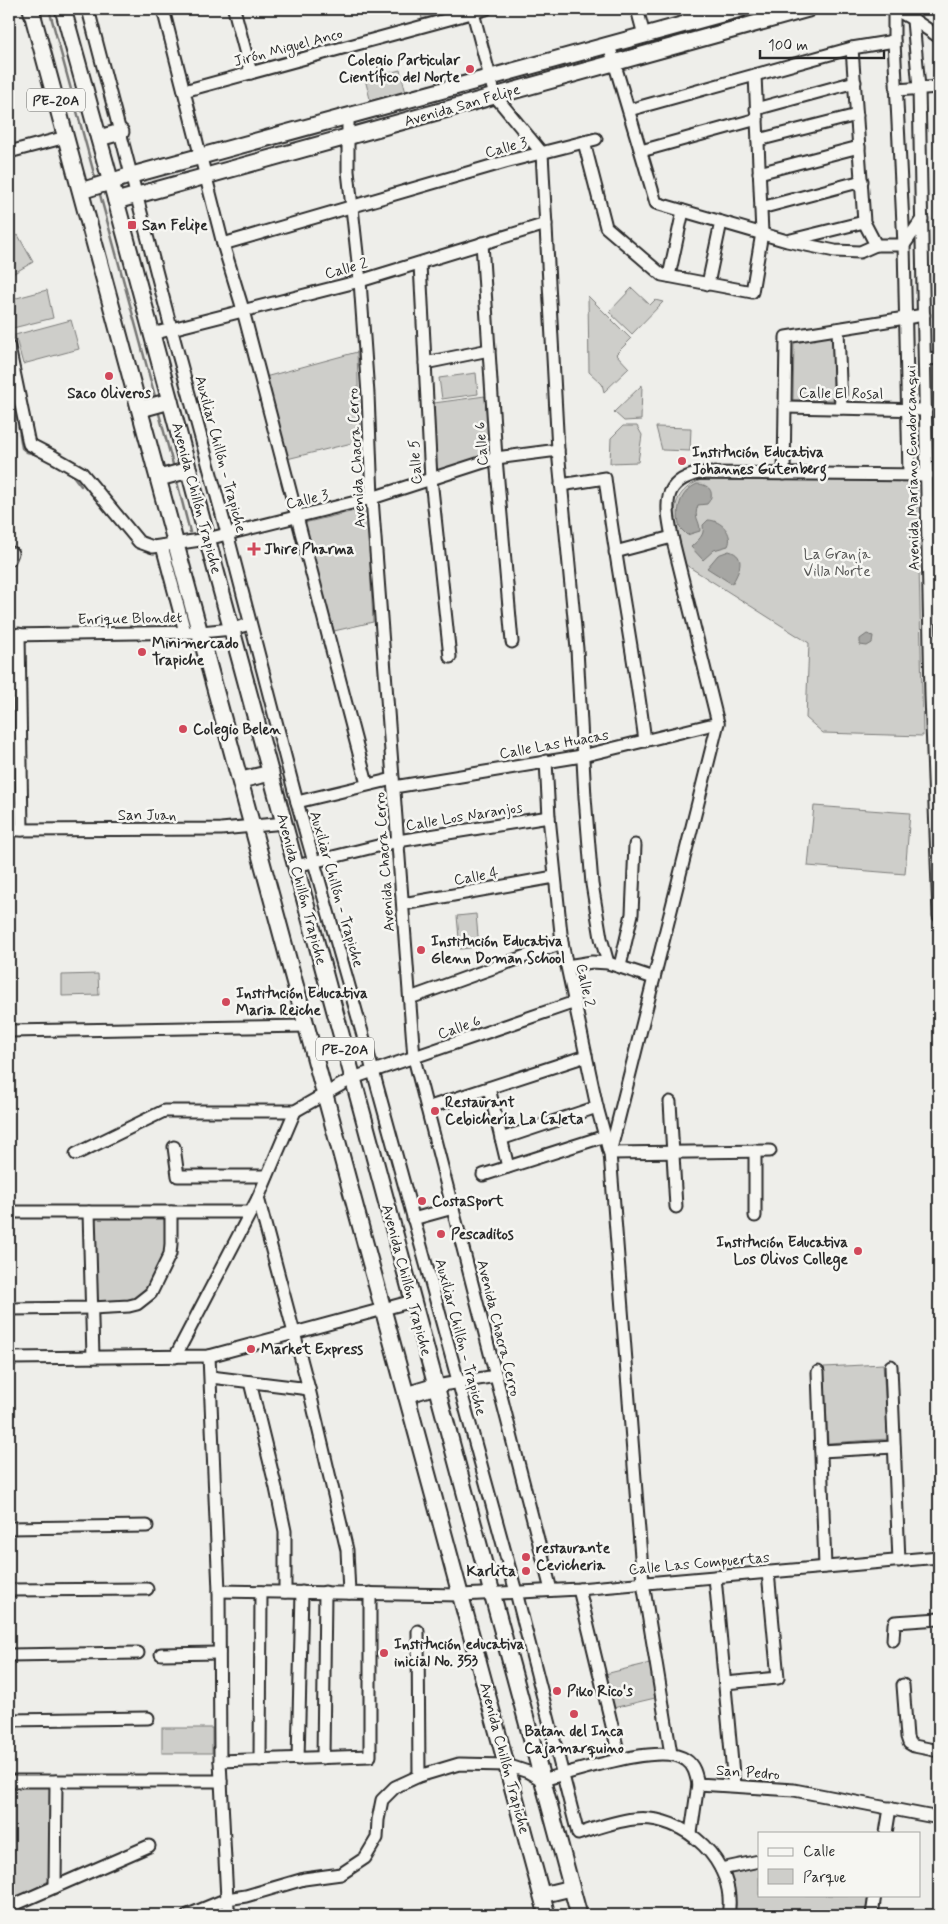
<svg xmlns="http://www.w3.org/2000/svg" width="948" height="1924" viewBox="0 0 948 1924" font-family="Mynerve,sans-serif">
<rect width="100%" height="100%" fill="#eeeeea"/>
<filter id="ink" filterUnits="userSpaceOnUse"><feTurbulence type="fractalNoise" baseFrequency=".02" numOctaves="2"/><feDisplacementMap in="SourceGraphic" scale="10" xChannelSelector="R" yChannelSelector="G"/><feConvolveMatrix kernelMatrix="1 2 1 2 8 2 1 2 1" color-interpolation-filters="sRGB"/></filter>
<g filter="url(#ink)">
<g fill="#cececa" stroke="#7c7c7a">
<path d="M420,9H461L422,19Z"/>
<path d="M400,70L406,93L371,103L365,79Z"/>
<path d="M18,235L33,262L9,276V240Z"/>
<path d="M632,288L650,305L655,300L663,302L632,334L609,312Z"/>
<path d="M47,290L53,318L9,329V300Z"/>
<path d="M588,296L631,339L616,354L629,368L604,392L602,384L589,372Z"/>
<path d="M71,320L79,349L23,364L15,335Z"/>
<path d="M833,335V400H793L794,342Z"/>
<path d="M357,352L360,441L287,459L265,377Z"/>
<path d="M476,373L478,394L442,399L439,378Z"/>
<path d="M642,385L641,420L624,421L614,412Z"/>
<path d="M485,396L490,454L436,471L434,403Z"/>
<path d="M623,426H637L642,435L638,462L610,463L611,438Z"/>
<path d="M656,427L691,428L690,451L662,450Z"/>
<path d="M936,461H939V610Z"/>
<path d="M701,480L917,481L923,736L823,733L806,718L809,643L686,565C677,533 660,496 701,480Z"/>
<path d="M367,508L373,622L334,631L304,523Z"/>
<path d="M814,806L910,813L905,874L808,866Z"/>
<path d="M476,914L479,947L460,949L457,916Z"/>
<path d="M98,974L99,995L62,996V975Z"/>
<path d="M95,1216H164C164,1225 166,1234 165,1243C165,1259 148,1293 132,1299C121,1303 108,1301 97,1301Z"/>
<path d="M883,1364L888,1439L828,1443L824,1367Z"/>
<path d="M650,1663L655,1698L613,1708L605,1674Z"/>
<rect x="162" y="1728" width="50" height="25"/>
<path d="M53,1786L54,1878L9,1902V1787Z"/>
<path d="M759,1867V1895H868L865,1915H733L736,1905L730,1874Z"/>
</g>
<g fill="#a6a6a3" stroke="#757573">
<path d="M697,484C710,484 716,494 707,504L698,505C693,519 700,519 700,531L687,535L680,528C675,510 680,492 697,484Z"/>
<path d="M708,520C721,520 734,534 728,546L714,550L703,560L691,547C698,540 705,536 703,525Z"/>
<path d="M729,551C747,556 739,572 732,584L707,568L718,555Z"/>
<path d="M867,634L873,636L872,643L867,646L860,645V639Z"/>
</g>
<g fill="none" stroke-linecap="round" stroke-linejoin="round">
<g stroke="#757573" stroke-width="2.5">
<path d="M49,9L96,181"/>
<path d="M99,191L156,400"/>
<path d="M16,410L22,448L27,452L39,455"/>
<path d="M158,410L174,468"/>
<path d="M71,473L81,486"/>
<path d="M176,478L190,532"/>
</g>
<defs>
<g id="minor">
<path d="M88,9L171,328L227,533L297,802L373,1071L516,1592L578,1834C596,1828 615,1821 634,1819C684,1813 738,1863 728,1915"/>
<path d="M163,9L223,244L241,303L367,784"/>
<path d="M234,9L251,73"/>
<path d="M472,9L495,96L542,153L558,450L577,649L585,797L592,884L601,938L608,963"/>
<path d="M637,9L644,35"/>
<path d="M686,9L690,22"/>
<path d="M894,9V41L904,245L909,475"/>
<path d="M894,9L914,20L939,37"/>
<path d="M912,9L919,88L931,696L939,916"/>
<path d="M609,45L656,203L787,241L835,251L860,252L876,245"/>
<path d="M852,48L864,222L876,245H904L922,219"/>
<path d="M896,90L939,87"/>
<path d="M184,91L486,9"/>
<path d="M756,109L855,82"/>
<path d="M629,110L852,48L894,41"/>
<path d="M348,117V171L360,281L368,394L372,498L414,1058L551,1590"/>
<path d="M758,140L857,115"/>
<path d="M584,142L606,227L662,275L752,292L762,233L755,75"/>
<path d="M641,151L757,119"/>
<path d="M9,152L66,137"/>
<path d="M759,173L859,147"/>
<path d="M761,208L862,181"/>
<path d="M791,240L864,222"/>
<path d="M482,243L496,458L512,642"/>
<path d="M223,244L505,162L596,139"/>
<path d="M420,264L431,479L450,657"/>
<path d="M669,276L683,211"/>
<path d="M708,284L721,222"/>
<path d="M838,329L841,408"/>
<path d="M152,334L360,281L546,224"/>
<path d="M9,347L29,444L54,457L82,473L139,542L153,547L207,539L372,498L496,458L558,450"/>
<path d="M925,358L939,359"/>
<path d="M425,363L489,350"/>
<path d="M785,407L926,410"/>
<path d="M784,474L786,337L924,315"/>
<path d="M561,485L605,478C616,566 634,653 645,741"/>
<path d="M162,546L185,632"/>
<path d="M615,552L672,537"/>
<path d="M9,560L12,553"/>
<path d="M19,634L22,830"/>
<path d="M9,635L201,632L232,629L250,624"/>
<path d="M546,761L549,817L562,943L597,1107L609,1151"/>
<path d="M394,787L582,756L718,723"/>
<path d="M297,802L393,779"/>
<path d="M9,830L221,829L285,823"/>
<path d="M296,866L398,841L549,817"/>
<path d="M403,904L554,877"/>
<path d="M567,966L592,962L608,963L654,978"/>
<path d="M620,966L632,914L635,845"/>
<path d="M410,998L562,943"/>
<path d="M9,1031L307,1026"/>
<path d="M489,1088L508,1167"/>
<path d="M670,1102L676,1207"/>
<path d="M427,1108L586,1056"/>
<path d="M501,1139L597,1107"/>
<path d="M174,1147L178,1176H267"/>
<path d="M755,1151V1216"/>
<path d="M610,1153L770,1151"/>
<path d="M76,1154L164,1111H295L353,1078L575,1002"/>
<path d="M483,1175L599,1138"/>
<path d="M258,1198L309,1389L347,1550L349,1593"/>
<path d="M9,1212H251"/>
<path d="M89,1212L93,1357"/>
<path d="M413,1219L453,1208"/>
<path d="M9,1309L92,1308L129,1306L137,1304L151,1293L170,1254L171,1244V1212"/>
<path d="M209,1356L219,1591L220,1761L227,1899L229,1915"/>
<path d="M175,1357L258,1198L295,1111"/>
<path d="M9,1358L209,1356L413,1301"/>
<path d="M891,1366L899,1561"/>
<path d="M818,1372L825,1567"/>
<path d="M211,1377L309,1389"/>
<path d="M250,1382L276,1488L285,1531V1592"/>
<path d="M436,1386L496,1376"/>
<path d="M821,1451L894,1447"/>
<path d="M9,1528L147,1526"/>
<path d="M715,1577L734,1785"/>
<path d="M579,1589L620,1759"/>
<path d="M9,1590L147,1589"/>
<path d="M219,1591L461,1595L579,1589L939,1557"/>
<path d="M418,1631L419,1776"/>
<path d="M893,1640L894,1624L895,1622L939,1619"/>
<path d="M161,1654L219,1653"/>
<path d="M9,1655L138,1653"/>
<path d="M725,1683L778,1678L768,1572"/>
<path d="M903,1685L907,1737L909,1743L914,1746L939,1751"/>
<path d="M9,1720L148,1718"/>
<path d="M671,1754L643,1583L610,1153L718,723L672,537C666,505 661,482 699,473L928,475"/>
<path d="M323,1758L325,1592"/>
<path d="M298,1759L302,1592"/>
<path d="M260,1760L261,1592"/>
<path d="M220,1761L370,1756V1593"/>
<path d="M9,1781H221"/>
<path d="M691,1833L698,1784"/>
<path d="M886,1833L890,1808"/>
<path d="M721,1869L759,1861"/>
<path d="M55,1887L56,1781"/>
<path d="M9,1907L149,1846"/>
<path d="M188,1915L227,1899L246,1896L304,1879L341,1874L365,1858L377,1838L378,1820L382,1800L395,1787L419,1776L459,1764L507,1765L528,1772L542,1780C572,1773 662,1741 686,1760C694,1765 696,1775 698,1784L794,1790L939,1818"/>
<path d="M872,1915L875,1895"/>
</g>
<g id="major">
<path d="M31,9L547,1915"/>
<path d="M63,9L116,201L579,1915"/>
<path d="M99,138L121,132"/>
<path d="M81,191L132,175L740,9"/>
<path d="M116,201L808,9"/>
<path d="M141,409L170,401"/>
<path d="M159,478L189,470"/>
<path d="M241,780L271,773"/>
<path d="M406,1395L436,1386"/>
<path d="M542,1895L571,1888"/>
</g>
</defs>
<use href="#minor" stroke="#2b2b2b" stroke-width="15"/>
<use href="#major" stroke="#2b2b2b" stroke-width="19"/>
<use href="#minor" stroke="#f6f6f2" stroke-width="11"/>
<use href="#major" stroke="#f6f6f2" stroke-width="15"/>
</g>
</g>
<g fill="#d1495b" stroke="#f6f6f2" stroke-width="2">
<circle cx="470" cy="69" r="5"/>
<rect x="127" y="220" width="10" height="10" rx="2.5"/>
<circle cx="109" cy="376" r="5"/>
<circle cx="682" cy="461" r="5"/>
<path d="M251.5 541.5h5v5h5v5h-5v5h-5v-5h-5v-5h5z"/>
<circle cx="142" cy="652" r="5"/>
<circle cx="183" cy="729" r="5"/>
<circle cx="421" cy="950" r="5"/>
<circle cx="226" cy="1002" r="5"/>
<circle cx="435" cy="1111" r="5"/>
<circle cx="422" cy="1201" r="5"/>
<circle cx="441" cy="1234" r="5"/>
<circle cx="858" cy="1251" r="5"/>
<circle cx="251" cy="1349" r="5"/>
<circle cx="526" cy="1557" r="5"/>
<circle cx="526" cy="1571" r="5"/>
<circle cx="384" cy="1653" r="5"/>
<circle cx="557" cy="1691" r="5"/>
<circle cx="574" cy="1714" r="5"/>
</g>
<g text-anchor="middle" stroke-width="5" stroke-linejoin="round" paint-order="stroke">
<g fill="#f6f6f2" stroke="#686867" stroke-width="1">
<rect x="27" y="88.5" width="58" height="23" rx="4"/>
<rect x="316" y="1037.5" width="58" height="23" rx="4"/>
</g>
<g font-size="14" font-weight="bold" fill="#2b2b2b">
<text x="56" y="105">PE-20A</text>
<text x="345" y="1054">PE-20A</text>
</g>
<g font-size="15" fill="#2b2b2b" stroke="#f6f6f2">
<text transform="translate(288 47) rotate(-15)" y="5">Jirón Miguel Anco</text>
<text transform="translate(462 105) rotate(-16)" y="5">Avenida San Felipe</text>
<text transform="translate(506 147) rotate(-15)" y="5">Calle 3</text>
<text transform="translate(346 268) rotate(-15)" y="5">Calle 2</text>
<text transform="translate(841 393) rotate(1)" y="5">Calle El Rosal</text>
<text transform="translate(481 444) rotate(-94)" y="5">Calle 6</text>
<text transform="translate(221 454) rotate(75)" y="5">Auxiliar Chillón - Trapiche</text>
<text transform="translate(356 458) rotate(-93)" y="5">Avenida Chacra Cerro</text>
<text transform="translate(415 462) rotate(-94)" y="5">Calle 5</text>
<text transform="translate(912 468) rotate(-91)" y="5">Avenida Mariano Condorcanqui</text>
<text transform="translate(197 498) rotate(75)" y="5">Avenida Chillón Trapiche</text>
<text transform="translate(307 499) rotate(-13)" y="5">Calle 3</text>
<text transform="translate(130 618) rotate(-1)" y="5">Enrique Blondet</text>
<text transform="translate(554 744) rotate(-10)" y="5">Calle Las Huacas</text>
<text x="147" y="820">San Juan</text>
<text transform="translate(464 816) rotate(-9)" y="5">Calle Los Naranjos</text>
<text transform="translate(384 862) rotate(-94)" y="5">Avenida Chacra Cerro</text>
<text transform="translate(476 876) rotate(-10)" y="5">Calle 4</text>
<text transform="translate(302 889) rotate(75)" y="5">Avenida Chillón Trapiche</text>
<text transform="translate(337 889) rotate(74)" y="5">Auxiliar Chillón - Trapiche</text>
<text transform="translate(586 985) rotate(78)" y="5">Calle 2</text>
<text transform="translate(459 1027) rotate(-19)" y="5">Calle 6</text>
<text transform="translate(407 1280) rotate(75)" y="5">Avenida Chillón Trapiche</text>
<text transform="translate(499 1328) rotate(76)" y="5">Avenida Chacra Cerro</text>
<text transform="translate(461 1337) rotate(75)" y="5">Auxiliar Chillón - Trapiche</text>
<text transform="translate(699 1563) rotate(-5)" y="5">Calle Las Compuertas</text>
<text transform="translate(505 1758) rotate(75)" y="5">Avenida Chillón Trapiche</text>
<text transform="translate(748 1772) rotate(4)" y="5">San Pedro</text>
</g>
<g font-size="15" font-weight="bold" fill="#2b2b2b" stroke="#f6f6f2" text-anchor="start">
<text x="460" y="65" text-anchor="end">Colegio Particular<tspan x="460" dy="17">Científico del Norte</tspan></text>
<text x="142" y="230">San Felipe</text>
<text x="109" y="398" text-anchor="middle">Saco Oliveros</text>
<text x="692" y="457">Institución Educativa<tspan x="692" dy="17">Johannes Gutenberg</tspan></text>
<text x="264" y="554">Jhire Pharma</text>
<text x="152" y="648">Minimercado<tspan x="152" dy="17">Trapiche</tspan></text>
<text x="193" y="734">Colegio Belen</text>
<text x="431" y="946">Institución Educativa<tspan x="431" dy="17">Glenn Doman School</tspan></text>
<text x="236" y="998">Institución Educativa<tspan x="236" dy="17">Maria Reiche</tspan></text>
<text x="445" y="1107">Restaurant<tspan x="445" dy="17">Cebichería La Caleta</tspan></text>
<text x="432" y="1206">CostaSport</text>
<text x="451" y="1239">Pescaditos</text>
<text x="848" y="1247" text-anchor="end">Institución Educativa<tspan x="848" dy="17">Los Olivos College</tspan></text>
<text x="261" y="1354">Market Express</text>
<text x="536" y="1553">restaurante<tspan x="536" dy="17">Cevicheria</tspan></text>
<text x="516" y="1576" text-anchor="end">Karlita</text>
<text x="394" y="1649">Institución educativa<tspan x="394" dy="17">inicial No. 353</tspan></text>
<text x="567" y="1696">Piko Rico's</text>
<text x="574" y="1736" text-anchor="middle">Batan del Inca<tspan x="574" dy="17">Cajamarquino</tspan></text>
</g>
<g font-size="15" fill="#545453" stroke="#f6f6f2">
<text x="837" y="559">La Granja<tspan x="837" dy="17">Villa Norte</tspan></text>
</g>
</g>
<rect width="948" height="1924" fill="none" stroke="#f6f6f2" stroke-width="30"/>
<rect x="15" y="15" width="918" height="1894" fill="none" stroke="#2b2b2b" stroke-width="2" filter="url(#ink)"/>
<rect x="758" y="1832" width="162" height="65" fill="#f6f6f2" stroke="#a5a5a2"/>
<rect x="768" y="1848" width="25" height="8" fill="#f6f6f2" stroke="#a5a5a2"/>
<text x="803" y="1856" font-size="15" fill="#2b2b2b">Calle</text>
<rect x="768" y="1869" width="25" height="15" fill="#cececa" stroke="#a5a5a2"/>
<text x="803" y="1882" font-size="15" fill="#2b2b2b">Parque</text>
<path d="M760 50v8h124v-8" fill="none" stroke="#2b2b2b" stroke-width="2.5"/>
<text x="768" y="50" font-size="15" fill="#2b2b2b" stroke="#f6f6f2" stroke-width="4" paint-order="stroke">100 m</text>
</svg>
